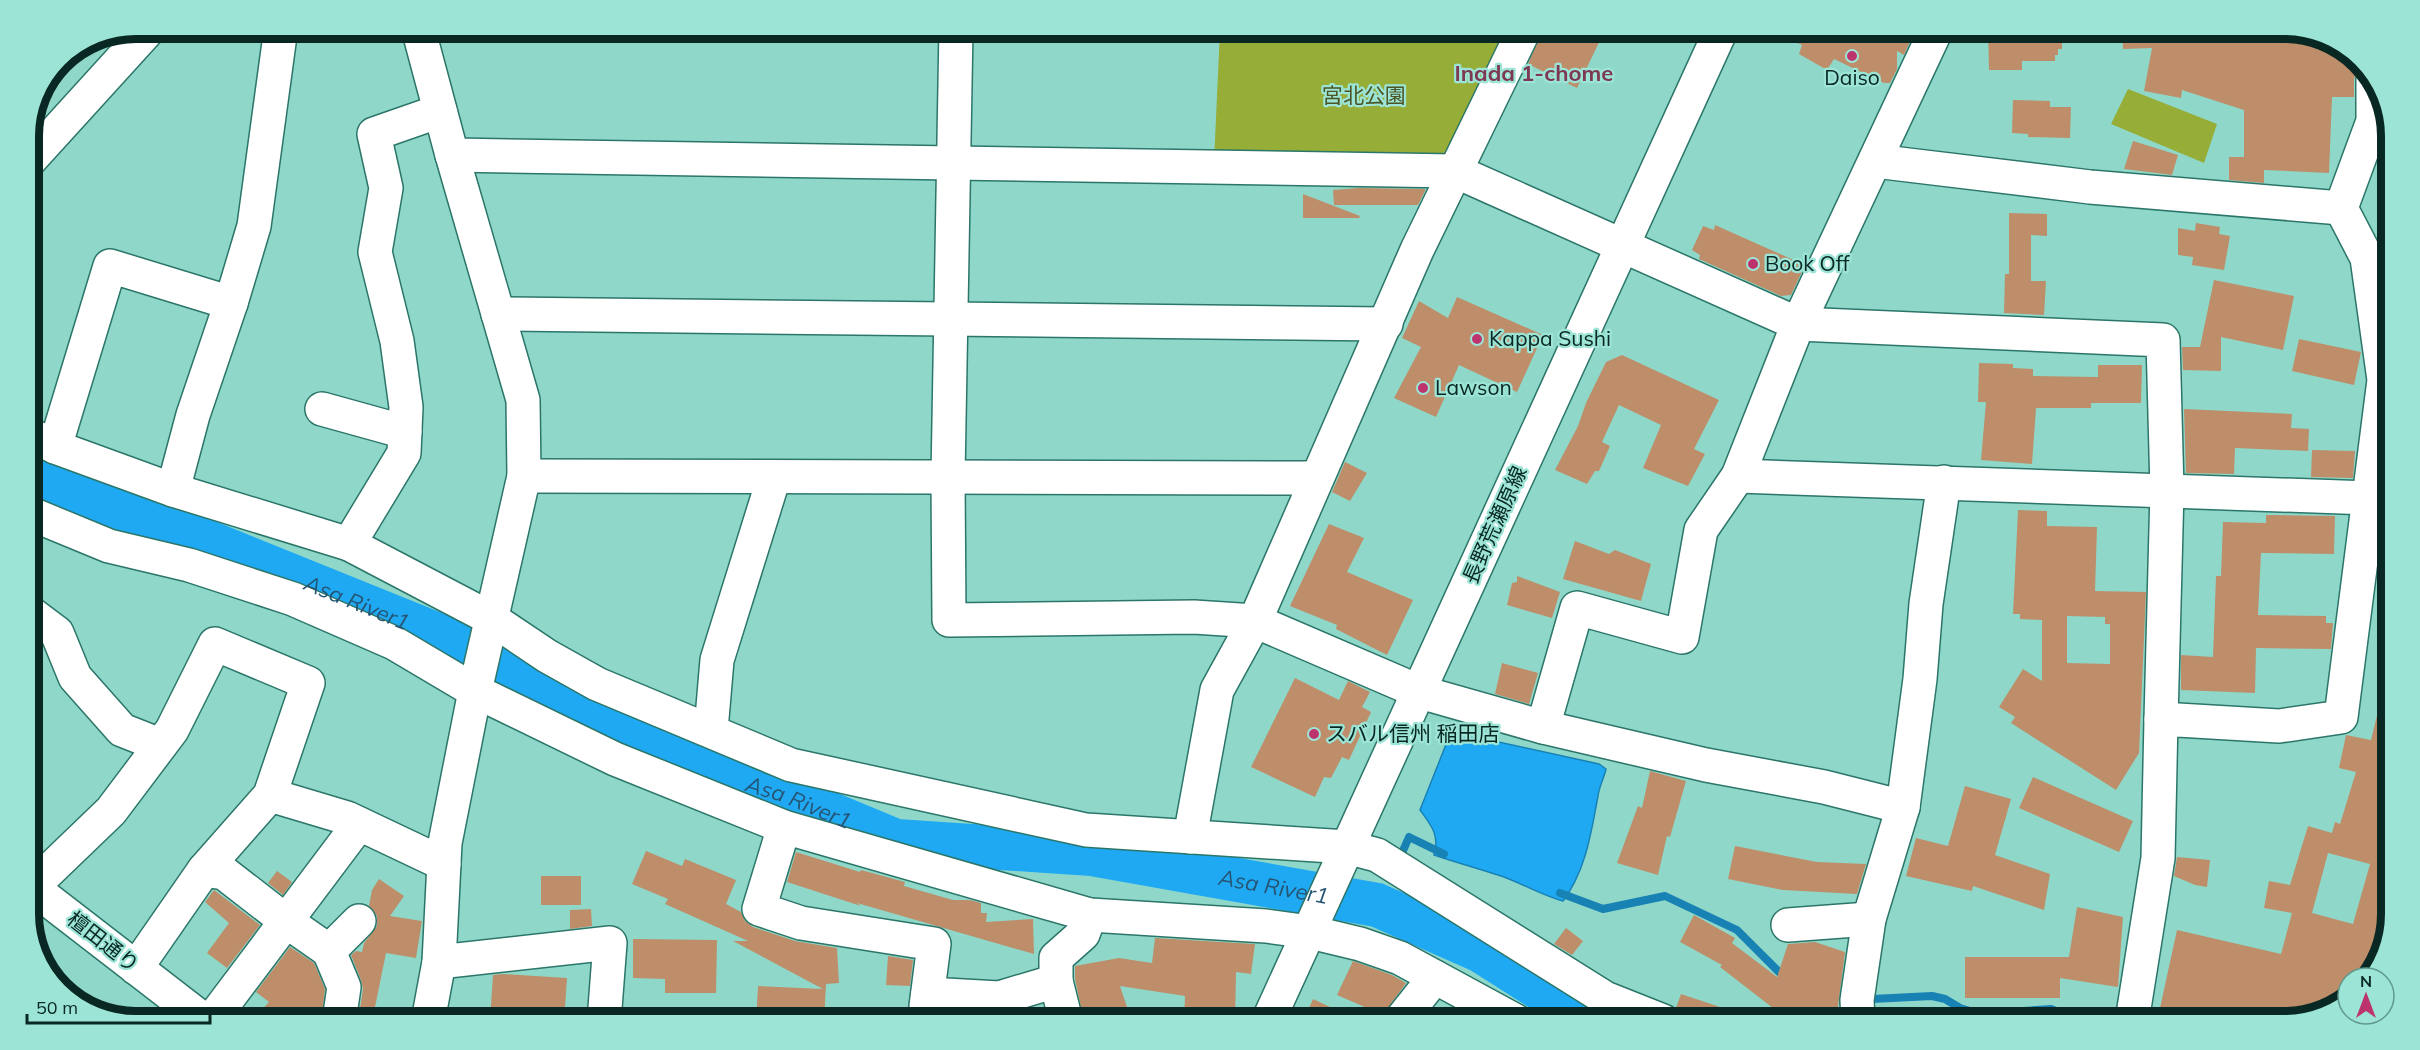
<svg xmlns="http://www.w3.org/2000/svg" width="2420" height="1050" viewBox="0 0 2420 1050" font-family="Mulish,'Noto Sans JP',sans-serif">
<rect width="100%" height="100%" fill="#8fd8c9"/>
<g fill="#96ad38">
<path d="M1220,29H1514L1448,163L1214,162Z"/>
<path d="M2128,89L2217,124L2204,163L2111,124Z"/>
</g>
<path fill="#20a9f3" stroke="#1982b5" stroke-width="1.5" d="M1469,737L1494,741L1599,764L1606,769C1604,778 1599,787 1598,796C1591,833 1586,870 1563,901C1541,895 1520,882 1498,875C1476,868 1455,862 1434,855C1440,835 1431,825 1420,810L1447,742Z"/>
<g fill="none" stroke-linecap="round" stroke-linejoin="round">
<g stroke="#1982b5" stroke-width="8">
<path d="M1402,853L1409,837L1444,854"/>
<path d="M1560,893L1603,909L1665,896L1737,930L1786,979"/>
<path d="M1379,906L1382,894"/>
<path d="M1872,999L1932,996L1945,999L1960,1008L1980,1014L2051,1009L2056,1011L2063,1021"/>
</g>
<path stroke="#20a9f3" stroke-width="44" id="s1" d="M29,478L161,523L460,644L574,710L699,768L783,794L896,841L1092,854L1377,905L1481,951L1592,1021"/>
</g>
<g fill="#bd8e69" fill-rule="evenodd">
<path d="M1543,28H1606L1577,88L1528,64Z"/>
<path d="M1765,28H1916L1904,55L1897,51V69L1890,83H1884L1834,59L1827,70L1799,54L1802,45Z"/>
<path d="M1988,28H2062V49H2058V55H2055V61H2022V70H1989Z"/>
<path d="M2122,28H2284L2325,37L2360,64L2354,79V97H2332L2329,173L2264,170V183L2229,180V157H2244V110L2182,90L2181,98L2144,91L2152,48L2123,49Z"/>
<path d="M2013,100L2050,101V107H2071L2070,138L2028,137V134L2012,133Z"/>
<path d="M2133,141L2178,155L2172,175L2124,169Z"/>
<path d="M1359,188L1425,189V191L1418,205H1334L1333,190Z"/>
<path d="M1303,194L1360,216L1359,218H1303Z"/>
<path d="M2009,213L2047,214V236L2031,235V281H2046L2044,315L2004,313L2005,274H2009Z"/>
<path d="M2196,223L2220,227L2219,234L2230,236L2224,270L2192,265L2193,257L2178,255V228L2195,231Z"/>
<path d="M1715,225L1805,265L1791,295L1781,296L1699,259L1700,255L1692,250L1703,226L1714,230Z"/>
<path d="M2214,280L2294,296L2283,350L2221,337V371L2183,370L2182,347H2200Z"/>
<path d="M1457,297L1543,335L1517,392L1459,365L1436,417L1394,398L1421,347L1402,338L1419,301L1448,318Z"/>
<path d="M2299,339L2361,352L2354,385L2292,371Z"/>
<path d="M1622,355L1719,400L1694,449L1705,454L1688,486L1643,468L1661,425L1619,405L1602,442L1610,446L1599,471H1595L1587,484L1555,470L1578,426L1586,403L1606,362Z"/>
<path d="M1979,363L2013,364V368L2033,369V376L2098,377V365H2142L2141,403H2091V408H2036L2032,464L1981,460L1986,402H1978Z"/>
<path d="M2184,409L2292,414L2291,428L2309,429L2308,451L2235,448L2234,474L2186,473Z"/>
<path d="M2312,450L2355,451L2353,478L2311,477Z"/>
<path d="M1345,462L1367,473L1350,501L1332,492Z"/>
<path d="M2388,501H2391V570L2379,569Z"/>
<path d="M2018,510L2047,511V526L2097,527L2095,591L2146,592L2139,753L2116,790L2011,723L2015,717L1999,707L2023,669L2042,681V620L2020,619V614H2013ZM2067,616L2105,617V624H2110V664L2067,663Z"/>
<path d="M2266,515L2335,516L2334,554L2261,553L2258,615L2326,616V623H2333L2331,649L2256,648L2255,693L2181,690V655L2213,657L2216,576H2221L2223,522L2266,523Z"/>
<path d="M1329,524L1364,538L1347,572L1413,600L1387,655L1336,629L1337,625L1290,606Z"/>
<path d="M1575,541L1609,554L1615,550L1651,564L1641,601L1563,579Z"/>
<path d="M1517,576L1560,592L1552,618L1507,605L1512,583L1517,582Z"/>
<path d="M1502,663L1538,673L1529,704L1495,694Z"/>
<path d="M1295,678L1339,700L1348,681L1370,692L1362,707L1371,712L1349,760L1342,757L1331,778L1324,777L1315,797L1251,767Z"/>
<path d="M2384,687L2391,688V914L2383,955L2364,978H2348V998L2344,1003L2284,1022H2157L2177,930L2281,954L2292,913L2264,908L2269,881L2290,885L2308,826L2332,833L2335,822L2340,824L2356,772L2339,768L2346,735L2371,740ZM2328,853L2370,864L2353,924L2312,913Z"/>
<path d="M1650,771L1686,781L1670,837L1667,836L1658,875L1617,863L1638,806L1642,808Z"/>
<path d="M2033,777L2133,821L2119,852L2019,808Z"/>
<path d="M1965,786L2011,799L1995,855L2050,874L2044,910L1973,886L1972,891L1906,876L1916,838L1948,846Z"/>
<path d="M1735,846L1817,862L1866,864L1857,894L1783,890L1728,879Z"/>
<path d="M646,851L682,866L685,859L736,880L726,904L741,912L745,921L753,927L795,941L837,948L839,983L826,984L824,1022H756L758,986L823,989L733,941H748L665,904L668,899L632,884Z"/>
<path d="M796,852L860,872L861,870L905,882L904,886L953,900H970L981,903V913H987L986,922L1033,919L1034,954L857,903L861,906L787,882Z"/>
<path d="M2177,857L2210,860L2207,887L2195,885L2174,876Z"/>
<path d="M277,871L292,882L283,895L268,883Z"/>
<rect x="541" y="876" width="40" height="29"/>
<path d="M379,879L404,896L390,916L422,921L416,958L386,953L372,1022H358L363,989L361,980L351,955L356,951L362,952L364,943L377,926V916L369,906L372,890Z"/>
<path d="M214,890L260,925L227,968L207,953L229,923L205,902Z"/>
<path d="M2077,907L2123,917L2118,987L2060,978V998H1965V957H2069Z"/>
<path d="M591,909L592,926L570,929V910Z"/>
<path d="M1694,915L1735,938L1732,943L1777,977L1788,944L1815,942L1845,952L1836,1022H1791L1720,967L1722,965L1680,942Z"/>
<path d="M1566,928L1583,941L1572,955L1554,944Z"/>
<path d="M1155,938L1255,944L1251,974L1236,972L1235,1022H1184L1185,996L1120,986L1132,1022H1084L1075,979V966L1119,958L1152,963Z"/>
<path d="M633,939L717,940L716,993H665V979L633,978Z"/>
<path d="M290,947L314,963L325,989L321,1022H251L269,1002L256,992Z"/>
<path d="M888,956L913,960L910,986L886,985Z"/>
<path d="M1353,961L1392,975L1406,983L1383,1015L1337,995Z"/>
<path d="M502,974L567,978L564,1022L490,1020L493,975Z"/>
<path d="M1681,994L1753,1018L1752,1022H1681L1676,1008Z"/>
<path d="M1313,999L1330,1007L1323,1022H1303Z"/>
</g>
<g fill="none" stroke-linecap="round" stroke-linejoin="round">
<defs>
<g id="minor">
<path d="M418,28L452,155L523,400L524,476L475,691L445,843L439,962L428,1021"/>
<path d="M956,28L948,477L949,620L1194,617L1255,621L1417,250L1525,28"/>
<path d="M452,155L1455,171L1798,324L2163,340L2167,490L2161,719"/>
<path d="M29,161L150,28"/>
<path d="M1875,161L2090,187L2341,208"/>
<path d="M2341,208L2373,121V80"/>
<path d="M498,314L1386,324"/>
<path d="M322,409L405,432"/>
<path d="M29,434L55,447L173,490L349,544L492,619L547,656L597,684L791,765L1086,830L1347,847L1377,855L1605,998L1663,1021"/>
<path d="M55,447L110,266L231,303"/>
<path d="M524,476L1317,478"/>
<path d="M1738,476L2370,498"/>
<path d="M173,490L193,415L231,303L254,226L281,28"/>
<path d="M29,513L109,546L189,565L293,599L394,643L475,691L615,759L784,827L1090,915L1266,926L1310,932L1360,944L1400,958L1516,1021"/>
<path d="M349,544L404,453L406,407L397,341L375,252L386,188L374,134L440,111"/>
<path d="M29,612L57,633L75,677L122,730L160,745"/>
<path d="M711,730L717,660L774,477"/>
<path d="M270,795L347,818L444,864"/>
<path d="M1903,807L1824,787L1706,765L1543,727L1577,608L1682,637L1701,530L1738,476L1798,324L1937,28"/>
<path d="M784,827L759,909L801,923L934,944L926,1006L930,1021"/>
<path d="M1190,837L1217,690L1255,621L1420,692L1543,727"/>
<path d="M204,870L224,873L286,921L329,951"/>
<path d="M29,885L205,1021"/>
<path d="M32,887L111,811L172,730L215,644L308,683L270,795L204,870L136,968"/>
<path d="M1788,925L1869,919"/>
<path d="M439,962L610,943L604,1021"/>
<path d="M1056,981V958L1083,934L1090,915"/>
<path d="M928,994L999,998L1056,981L1066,1021"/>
<path d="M211,1021L359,824"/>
<path d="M339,1021L344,987L329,951L359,921"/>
<path d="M1400,1021L1435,977"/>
<path d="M1858,1021L1857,1000L1869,919L1903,807L1920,679L1926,604L1944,482"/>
<path d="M2132,1021L2158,858L2161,719L2279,726L2341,717L2384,380L2367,258L2341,208"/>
</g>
<path id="major" d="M1268,1021L1722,28"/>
</defs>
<use href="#minor" stroke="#2b7669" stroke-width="36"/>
<use href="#major" stroke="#2b7669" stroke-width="36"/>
<use href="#minor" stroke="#fff" stroke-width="33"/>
<use href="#major" stroke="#fff" stroke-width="33"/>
</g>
<g fill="#bd336d" stroke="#9ce5d6" stroke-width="2">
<circle cx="1852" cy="56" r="6"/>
<circle cx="1753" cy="264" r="6"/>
<circle cx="1477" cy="339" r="6"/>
<circle cx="1423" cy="388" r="6"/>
<circle cx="1314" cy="734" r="6"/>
</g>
<g text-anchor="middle" stroke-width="4.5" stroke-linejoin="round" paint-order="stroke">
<g font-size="21" fill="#092823" stroke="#9ce5d6" text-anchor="start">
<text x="1852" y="85" text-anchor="middle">Daiso</text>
<text x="1765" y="271">Book Off</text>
<text x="1489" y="346">Kappa Sushi</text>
<text x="1435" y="395">Lawson</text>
<text x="1326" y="741">スバル信州 稲田店</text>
</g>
<g font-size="21" fill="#4b5524" stroke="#9ce5d6">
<text x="1364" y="103">宮北公園</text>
</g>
<g font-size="21" fill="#092823" stroke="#9ce5d6">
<text transform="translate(1495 525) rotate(-66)" y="7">長野荒瀬原線</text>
<text transform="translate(103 942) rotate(38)" y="7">檀田通り</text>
</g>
<g font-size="22" font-weight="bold" fill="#7e3851" stroke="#9ce5d6">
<text x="1534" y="81">Inada 1-chome</text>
</g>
<g font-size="22" font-style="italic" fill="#255574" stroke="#9ce5d6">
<text dy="8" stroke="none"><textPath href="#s1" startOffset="351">Asa River1</textPath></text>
<text dy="8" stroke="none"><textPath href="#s1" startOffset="837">Asa River1</textPath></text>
<text dy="8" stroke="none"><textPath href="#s1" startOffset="1323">Asa River1</textPath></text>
</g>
</g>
<path d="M0 0H2420V1050H0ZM136 39H2284A97 97 0 0 1 2381 136V914A97 97 0 0 1 2284 1011H136A97 97 0 0 1 39 914V136A97 97 0 0 1 136 39Z" fill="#9ce5d6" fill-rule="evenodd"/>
<path fill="none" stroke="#092823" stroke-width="8" d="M136 39H2284A97 97 0 0 1 2381 136V914A97 97 0 0 1 2284 1011H136A97 97 0 0 1 39 914V136A97 97 0 0 1 136 39Z"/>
<g transform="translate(2366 996)"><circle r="28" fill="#9ce5d6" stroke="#61998e" stroke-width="1.5"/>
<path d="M0-4.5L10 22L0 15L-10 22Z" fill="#bd336d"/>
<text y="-9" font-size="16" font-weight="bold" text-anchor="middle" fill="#092823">N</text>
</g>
<path d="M27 1014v9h183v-9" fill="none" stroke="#092823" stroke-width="3"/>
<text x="36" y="1014" font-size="18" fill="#092823" stroke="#9ce5d6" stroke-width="4.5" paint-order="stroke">50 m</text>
</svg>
